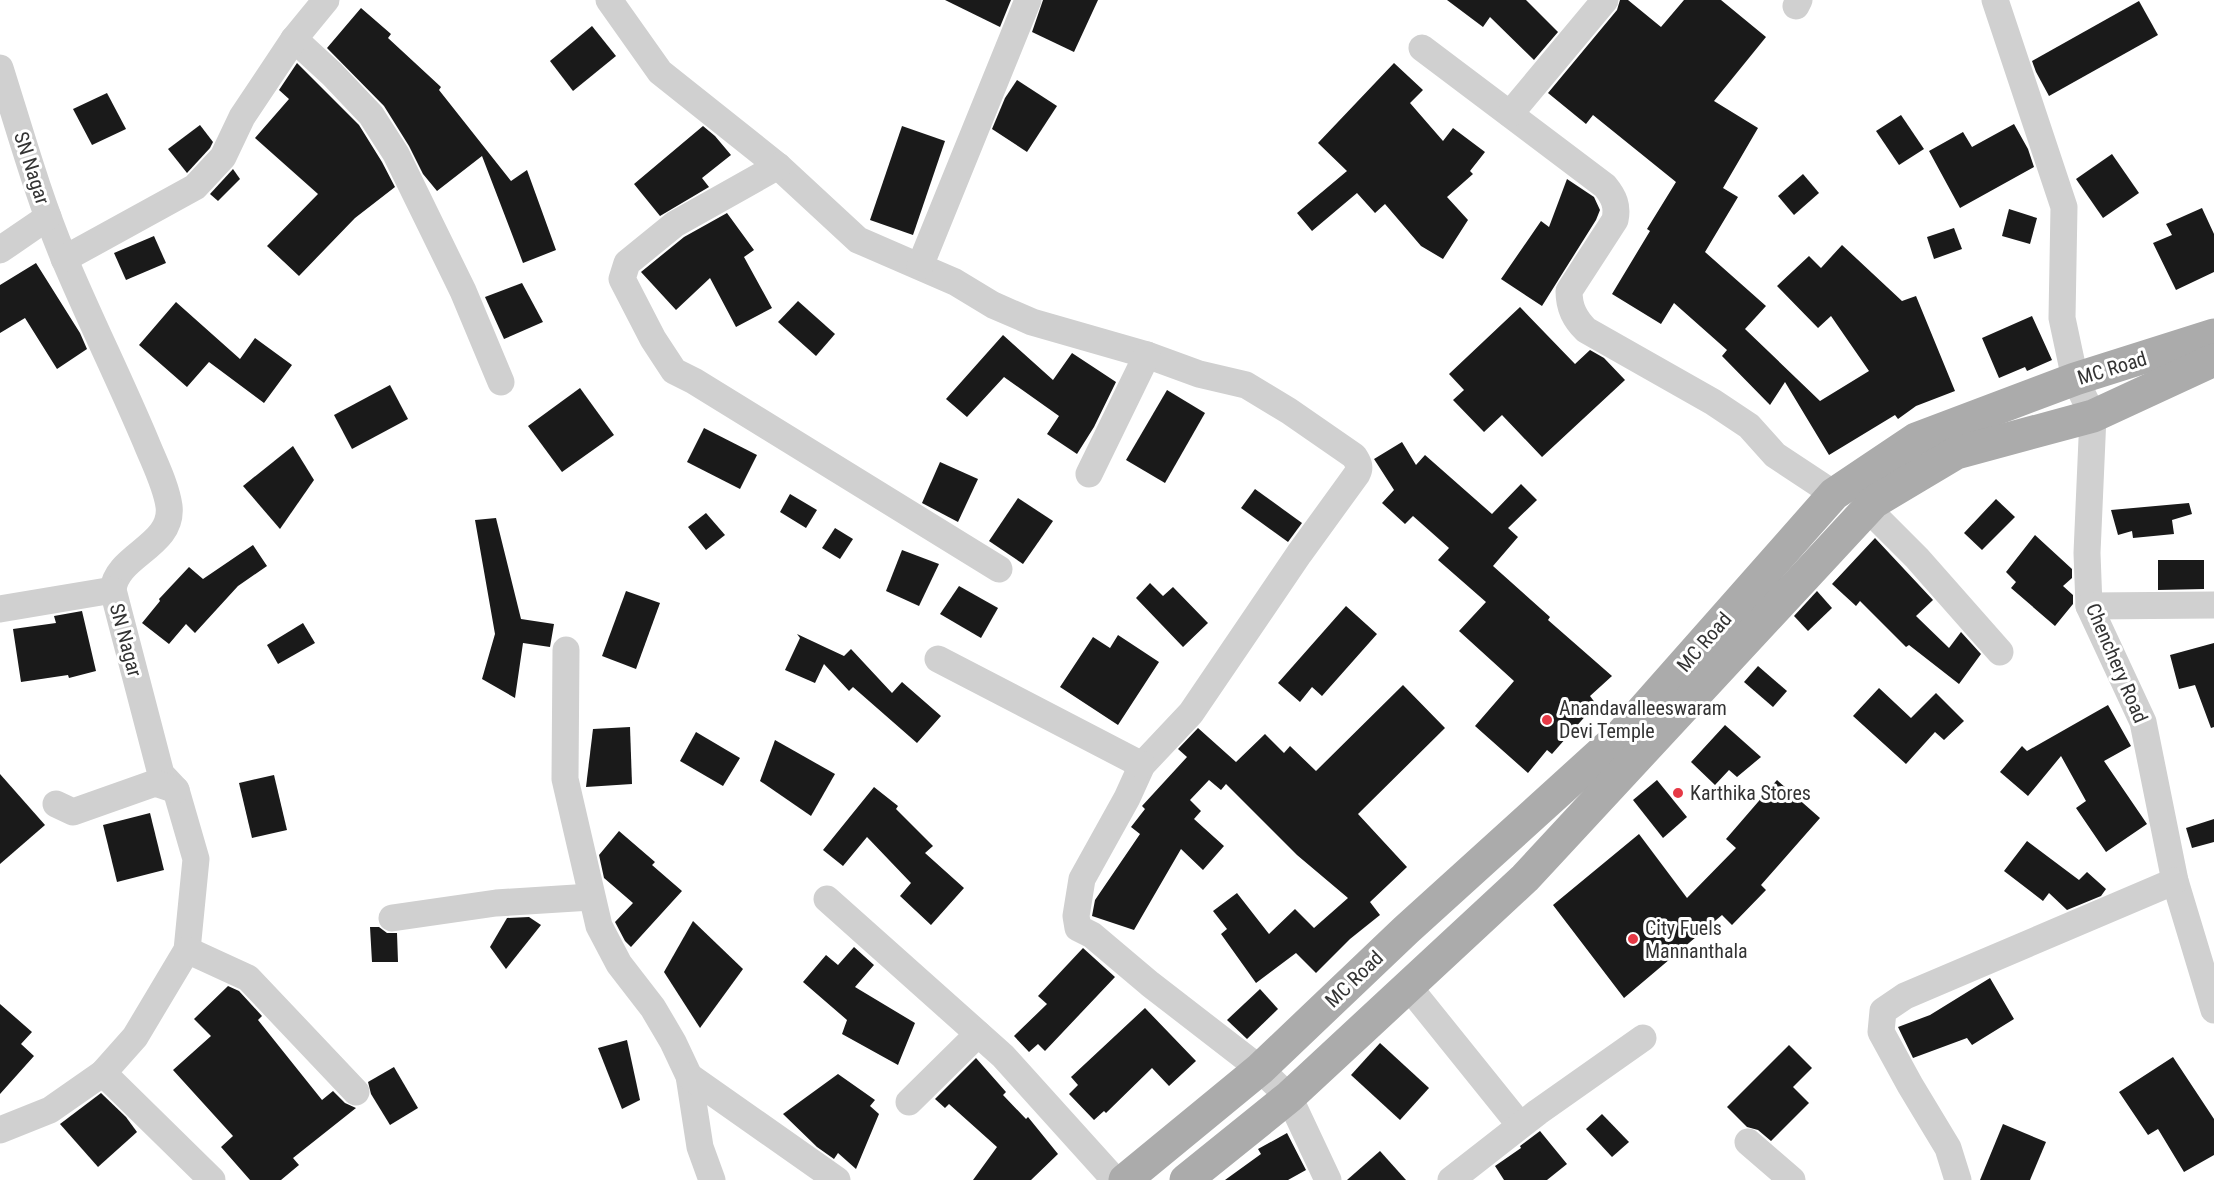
<svg xmlns="http://www.w3.org/2000/svg" width="2214" height="1180" viewBox="0 0 2214 1180" font-family="'Roboto Condensed',sans-serif">
<rect width="100%" height="100%" fill="#fff"/>
<g fill="#1a1a1a">
<path d="M945,0H1011L1000,27Z"/>
<path d="M1043,0H1098L1074,52L1032,32Z"/>
<path d="M1447,0H1526L1558,32L1534,60L1490,17L1483,27Z"/>
<path d="M1620,0H1628L1661,27L1684,0H1721L1766,37L1714,101L1758,128L1723,188L1738,197L1705,252L1766,306L1745,329L1820,401L1869,371L1831,316L1818,328L1777,286L1809,256L1821,268L1842,245L1902,301L1916,296L1955,391L1916,406L1898,419L1895,415L1829,455L1785,382L1770,405L1722,356L1727,350L1674,303L1661,324L1612,294L1650,231L1647,229L1676,182L1593,115L1586,124L1548,93L1617,10Z"/>
<path d="M2139,1L2158,35L2049,96L2036,72L2032,61Z"/>
<path d="M361,8L391,34L388,38L441,87L439,90L511,181L527,170L556,250L523,263L482,156L437,191L423,174L409,146L384,106L327,48Z"/>
<path d="M592,26L616,56L573,91L550,61Z"/>
<path d="M297,63L359,125L382,162L395,187L355,218L299,276L267,246L318,194L255,138L289,99L279,90Z"/>
<path d="M1394,63L1423,90L1410,103L1443,141L1453,128L1485,152L1470,171L1473,174L1447,197L1468,220L1443,259L1421,246L1385,204L1375,213L1357,193L1312,231L1297,213L1347,171L1318,143Z"/>
<path d="M1017,80L1057,106L1027,152L992,129L1005,98Z"/>
<path d="M107,93L126,129L92,145L73,109Z"/>
<path d="M1901,115L1924,149L1899,165L1876,131Z"/>
<path d="M2014,124L2028,149L2034,167L1960,208L1929,151L1963,132L1972,147Z"/>
<path d="M200,125L213,142L210,148L187,173L168,149Z"/>
<path d="M703,126L715,136L731,155L702,178L709,187L660,216L634,184Z"/>
<path d="M902,126L945,141L913,235L870,220Z"/>
<path d="M2112,154L2139,193L2103,218L2076,179Z"/>
<path d="M233,169L240,179L218,201L210,194Z"/>
<path d="M1803,174L1819,193L1794,215L1778,196Z"/>
<path d="M1567,179L1594,197L1600,210L1596,220L1542,306L1501,279L1541,221L1549,227Z"/>
<path d="M2202,208L2214,234V272L2176,290L2153,243L2172,235L2166,224Z"/>
<path d="M2009,209L2037,218L2030,244L2002,236Z"/>
<path d="M727,213L754,250L744,257L772,308L736,327L710,278L676,310L641,272L684,237Z"/>
<path d="M1954,228L1962,249L1934,259L1927,237Z"/>
<path d="M154,236L166,263L126,280L114,253Z"/>
<path d="M36,263L80,333L87,349L57,369L25,318L0,333V285Z"/>
<path d="M522,283L543,322L504,339L485,297Z"/>
<path d="M798,301L835,334L816,356L778,322Z"/>
<path d="M176,302L240,359L255,338L292,365L264,403L209,362L187,387L139,345Z"/>
<path d="M1520,307L1575,364L1590,350L1604,358L1625,380L1542,457L1502,415L1484,432L1453,400L1464,390L1449,374Z"/>
<path d="M2032,316L2052,360L2027,371L2025,367L1999,378L1982,338Z"/>
<path d="M1003,335L1053,380L1072,353L1116,382L1094,427L1077,454L1047,434L1059,416L1004,377L967,417L946,399Z"/>
<path d="M390,385L408,419L352,449L334,415Z"/>
<path d="M580,388L614,435L562,472L528,426Z"/>
<path d="M1167,390L1205,413L1165,483L1126,460Z"/>
<path d="M704,428L757,455L740,489L687,462Z"/>
<path d="M1402,442L1416,465L1425,455L1492,514L1521,484L1537,500L1508,528L1518,537L1493,566L1550,617L1548,620L1612,676L1590,696L1596,704L1552,754L1547,750L1528,773L1475,726L1514,681L1459,631L1486,602L1438,560L1449,548L1413,516L1405,524L1382,503L1394,490L1374,459Z"/>
<path d="M293,446L314,480L280,529L243,486Z"/>
<path d="M940,462L978,479L958,522L922,503Z"/>
<path d="M1255,489L1302,523L1288,542L1241,508Z"/>
<path d="M790,494L817,510L806,528L780,512Z"/>
<path d="M1018,498L1053,521L1023,564L989,541Z"/>
<path d="M1996,499L2015,517L1982,550L1964,533Z"/>
<path d="M2189,503L2192,514L2172,520L2174,534L2133,538L2132,531L2118,535L2111,510Z"/>
<path d="M706,513L725,535L706,550L688,527Z"/>
<path d="M496,518L521,619L554,624L550,647L523,643L515,698L482,679L495,634L475,520Z"/>
<path d="M835,528L853,539L840,559L822,548Z"/>
<path d="M2035,535L2072,569V578L2063,586L2073,595V604L2055,626L2011,588L2016,582L2006,572Z"/>
<path d="M1875,538L1933,600L1916,616L1949,648L1961,632L1981,654L1959,684L1909,645L1906,647L1860,601L1856,606L1832,584Z"/>
<path d="M253,545L267,566L238,586L195,633L186,624L169,644L142,623L160,601L159,599L189,567L203,579Z"/>
<path d="M902,550L939,564L919,606L886,591Z"/>
<path d="M2158,560H2204V589L2158,590Z"/>
<path d="M1150,583L1163,596L1173,587L1208,623L1183,647L1136,598Z"/>
<path d="M959,586L998,608L981,638L940,614Z"/>
<path d="M626,591L660,603L636,669L602,656Z"/>
<path d="M1817,591L1832,608L1808,631L1794,616Z"/>
<path d="M1346,606L1377,634L1322,696L1312,687L1300,702L1278,683Z"/>
<path d="M82,611L96,671L69,678L68,675L21,682L13,629L56,623L54,616Z"/>
<path d="M303,623L315,643L278,664L267,645Z"/>
<path d="M797,634L844,656L851,649L892,693L902,682L941,716L917,743L853,687L849,691L824,664L815,683L785,670L800,638Z"/>
<path d="M1118,635L1159,662L1118,725L1060,687L1093,637L1110,648Z"/>
<path d="M2214,643V727L2211,728L2195,685L2179,689L2170,655Z"/>
<path d="M1758,666L1787,691L1773,707L1744,682Z"/>
<path d="M1403,685L1445,728L1358,814L1407,867L1370,902L1380,915L1350,939L1316,973L1296,953L1256,983L1221,934L1227,929L1213,911L1237,893L1269,934L1295,909L1314,928L1348,898L1297,855L1226,784L1221,790L1209,780L1190,800L1201,811L1194,819L1224,846L1203,870L1181,849L1134,930L1092,916L1095,900L1140,834L1131,827L1145,809L1142,806L1187,757L1178,749L1198,728L1236,762L1265,734L1284,753L1290,746L1316,771Z"/>
<path d="M1879,688L1911,718L1936,693L1964,721L1944,740L1935,732L1906,764L1853,716Z"/>
<path d="M2108,705L2131,746L2104,761L2147,824L2106,852L2076,808L2086,801L2061,756L2028,796L2000,772L2022,746L2027,751Z"/>
<path d="M1725,725L1761,757L1737,777L1729,770L1715,785L1691,762Z"/>
<path d="M630,727L632,784L586,787L593,729Z"/>
<path d="M696,732L740,758L723,786L680,761Z"/>
<path d="M775,740L835,774L811,816L760,781Z"/>
<path d="M0,774L45,825L0,864Z"/>
<path d="M274,775L287,830L252,838L239,783Z"/>
<path d="M1657,780L1687,817L1663,838L1633,800Z"/>
<path d="M1777,780L1820,818L1761,885L1766,890L1732,925L1722,915L1624,998L1553,905L1639,834L1687,898L1736,848L1726,839Z"/>
<path d="M874,787L898,806L896,809L933,846L925,853L964,888L931,925L900,896L911,883L867,837L843,866L823,850Z"/>
<path d="M150,813L164,870L117,882L103,825Z"/>
<path d="M2214,819V842L2192,848L2186,828Z"/>
<path d="M619,831L655,862L652,865L682,891L631,947L625,941L615,922L633,903L604,878L599,855Z"/>
<path d="M2027,841L2079,880L2087,872L2106,889L2101,896L2067,910L2049,893L2043,901L2004,871Z"/>
<path d="M529,917L541,925L506,969L490,947L507,918Z"/>
<path d="M693,921L743,969L700,1028L664,972Z"/>
<path d="M370,927H379L387,933H397L398,962H372Z"/>
<path d="M854,947L874,965L855,987L915,1023L898,1065L842,1034L847,1020L803,982L826,955L838,965Z"/>
<path d="M1083,948L1115,977L1045,1051L1038,1044L1029,1052L1014,1036L1047,1004L1038,996Z"/>
<path d="M1990,978L2014,1019L1972,1045L1967,1038L1913,1058L1898,1027L1930,1015Z"/>
<path d="M228,986L239,991L262,1016L258,1020L322,1100L333,1091L345,1103L356,1108L293,1158L299,1165L281,1180H250L221,1147L233,1136L173,1070L211,1036L194,1019Z"/>
<path d="M1260,989L1278,1009L1247,1039L1227,1020Z"/>
<path d="M0,1004L32,1032L21,1044L34,1056L0,1094Z"/>
<path d="M1145,1008L1196,1061L1169,1086L1152,1068L1106,1113L1104,1111L1094,1120L1069,1094L1078,1085L1071,1077Z"/>
<path d="M627,1040L640,1100L622,1109L598,1048Z"/>
<path d="M1380,1043L1429,1088L1400,1120L1351,1075Z"/>
<path d="M1789,1045L1812,1068L1793,1087L1809,1103L1771,1141L1758,1130L1747,1127L1727,1107Z"/>
<path d="M2173,1057L2214,1119V1155L2184,1172L2158,1129L2148,1135L2119,1092Z"/>
<path d="M976,1058L1006,1092L1003,1095L1026,1119L1028,1117L1058,1154L1031,1180H973L997,1147L949,1104L945,1108L935,1099Z"/>
<path d="M394,1067L418,1108L390,1125L371,1094L368,1082Z"/>
<path d="M838,1074L875,1100L870,1106L879,1114L856,1169L838,1153L834,1159L817,1147L783,1114Z"/>
<path d="M101,1093L126,1117L137,1132L98,1167L60,1124Z"/>
<path d="M1602,1114L1629,1142L1612,1157L1586,1129Z"/>
<path d="M2003,1124L2046,1142L2030,1180H1980Z"/>
<path d="M1540,1131L1567,1164L1547,1180H1504L1495,1166L1521,1148L1520,1146Z"/>
<path d="M1287,1133L1306,1170L1288,1180H1225L1261,1154L1258,1149Z"/>
<path d="M1380,1151L1406,1180H1347Z"/>
</g>
<g fill="none" stroke-linecap="round" stroke-linejoin="round">
<g stroke="#d0d0d0" stroke-width="27">
<path d="M609,0L660,72L778,166L858,240L955,282L993,305L1032,322L1147,355L1199,374L1246,385L1289,411L1354,456C1358,462 1361,467 1357,474L1299,554L1191,713L1142,765L1127,798L1082,879L1076,916L1078,928L1092,935L1150,984L1260,1069L1289,1097L1328,1180"/>
<path d="M1995,0L2064,207L2062,318L2075,379L2093,416L2087,553L2089,606L2143,722L2175,881L2214,1010"/>
<path d="M1796,6L1799,0"/>
<path d="M294,39L332,74L371,115L396,154L463,291L501,382"/>
<path d="M1422,48L1605,186C1614,197 1618,206 1615,220L1569,291C1569,308 1575,319 1586,330L1713,402L1749,426L1775,455L1834,494"/>
<path d="M0,68C20,131 38,196 64,258C90,320 120,380 146,442C154,462 166,485 169,506C174,546 116,555 113,590L161,774L176,790L196,859L187,950L135,1037L103,1073L50,1110L0,1130"/>
<path d="M1510,114L1605,0"/>
<path d="M778,166L675,224L627,263L622,279L653,339L674,371L694,381L999,569"/>
<path d="M0,250L48,217"/>
<path d="M64,259L195,187L223,157L242,117L294,39L326,0"/>
<path d="M920,266L1028,0"/>
<path d="M1089,474L1147,355"/>
<path d="M1868,509L1917,558L2000,652"/>
<path d="M2089,606L2214,605"/>
<path d="M0,609L113,590"/>
<path d="M566,650L565,779L599,926L619,964L653,1008L673,1042L689,1076L700,1147L712,1180"/>
<path d="M938,659L1142,765"/>
<path d="M56,804L73,812L155,783L176,790"/>
<path d="M827,899L1003,1056L1115,1180"/>
<path d="M392,918L496,903L591,897"/>
<path d="M187,950L248,978L356,1092"/>
<path d="M1408,986L1520,1125"/>
<path d="M103,1073L212,1180"/>
<path d="M689,1076L837,1180"/>
<path d="M909,1102L978,1034"/>
<path d="M1748,1142L1792,1180"/>
<path d="M1451,1180L1538,1112L1643,1038"/>
<path d="M1958,1180L1948,1148L1910,1085L1881,1032L1883,1011L1905,996L2175,881"/>
</g>
<g stroke="#ababab" stroke-width="33">
<path d="M1125,1180L1260,1069L1406,930L1621,735L1834,494L1916,439L2075,379L2214,335"/>
<path d="M1186,1180L1289,1097L1525,878L1874,502L1956,453L2093,416L2214,360"/>
</g>
</g>
<g fill="#e63946" stroke="#fff" stroke-width="2">
<circle cx="1547" cy="720" r="6"/>
<circle cx="1678" cy="793" r="6"/>
<circle cx="1633" cy="939" r="6"/>
</g>
<g text-anchor="middle" stroke-width="6" stroke-linejoin="round" paint-order="stroke">
<g font-size="20" fill="#333" stroke="#fff">
<text transform="translate(32 168) rotate(72)" y="7">SN Nagar</text>
<text transform="translate(2112 368) rotate(-17)" y="7">MC Road</text>
<text transform="translate(126 640) rotate(75)" y="7">SN Nagar</text>
<text transform="translate(1704 642) rotate(-49)" y="7">MC Road</text>
<text transform="translate(2117 663) rotate(67)" y="7">Chenchery Road</text>
<text transform="translate(1354 979) rotate(-44)" y="7">MC Road</text>
</g>
<g font-size="20" fill="#333" stroke="#fff" text-anchor="start">
<text x="1559" y="715">Anandavalleeswaram<tspan x="1559" dy="23">Devi Temple</tspan></text>
<text x="1690" y="800">Karthika Stores</text>
<text x="1645" y="935">City Fuels<tspan x="1645" dy="23">Mannanthala</tspan></text>
</g>
</g>
</svg>
